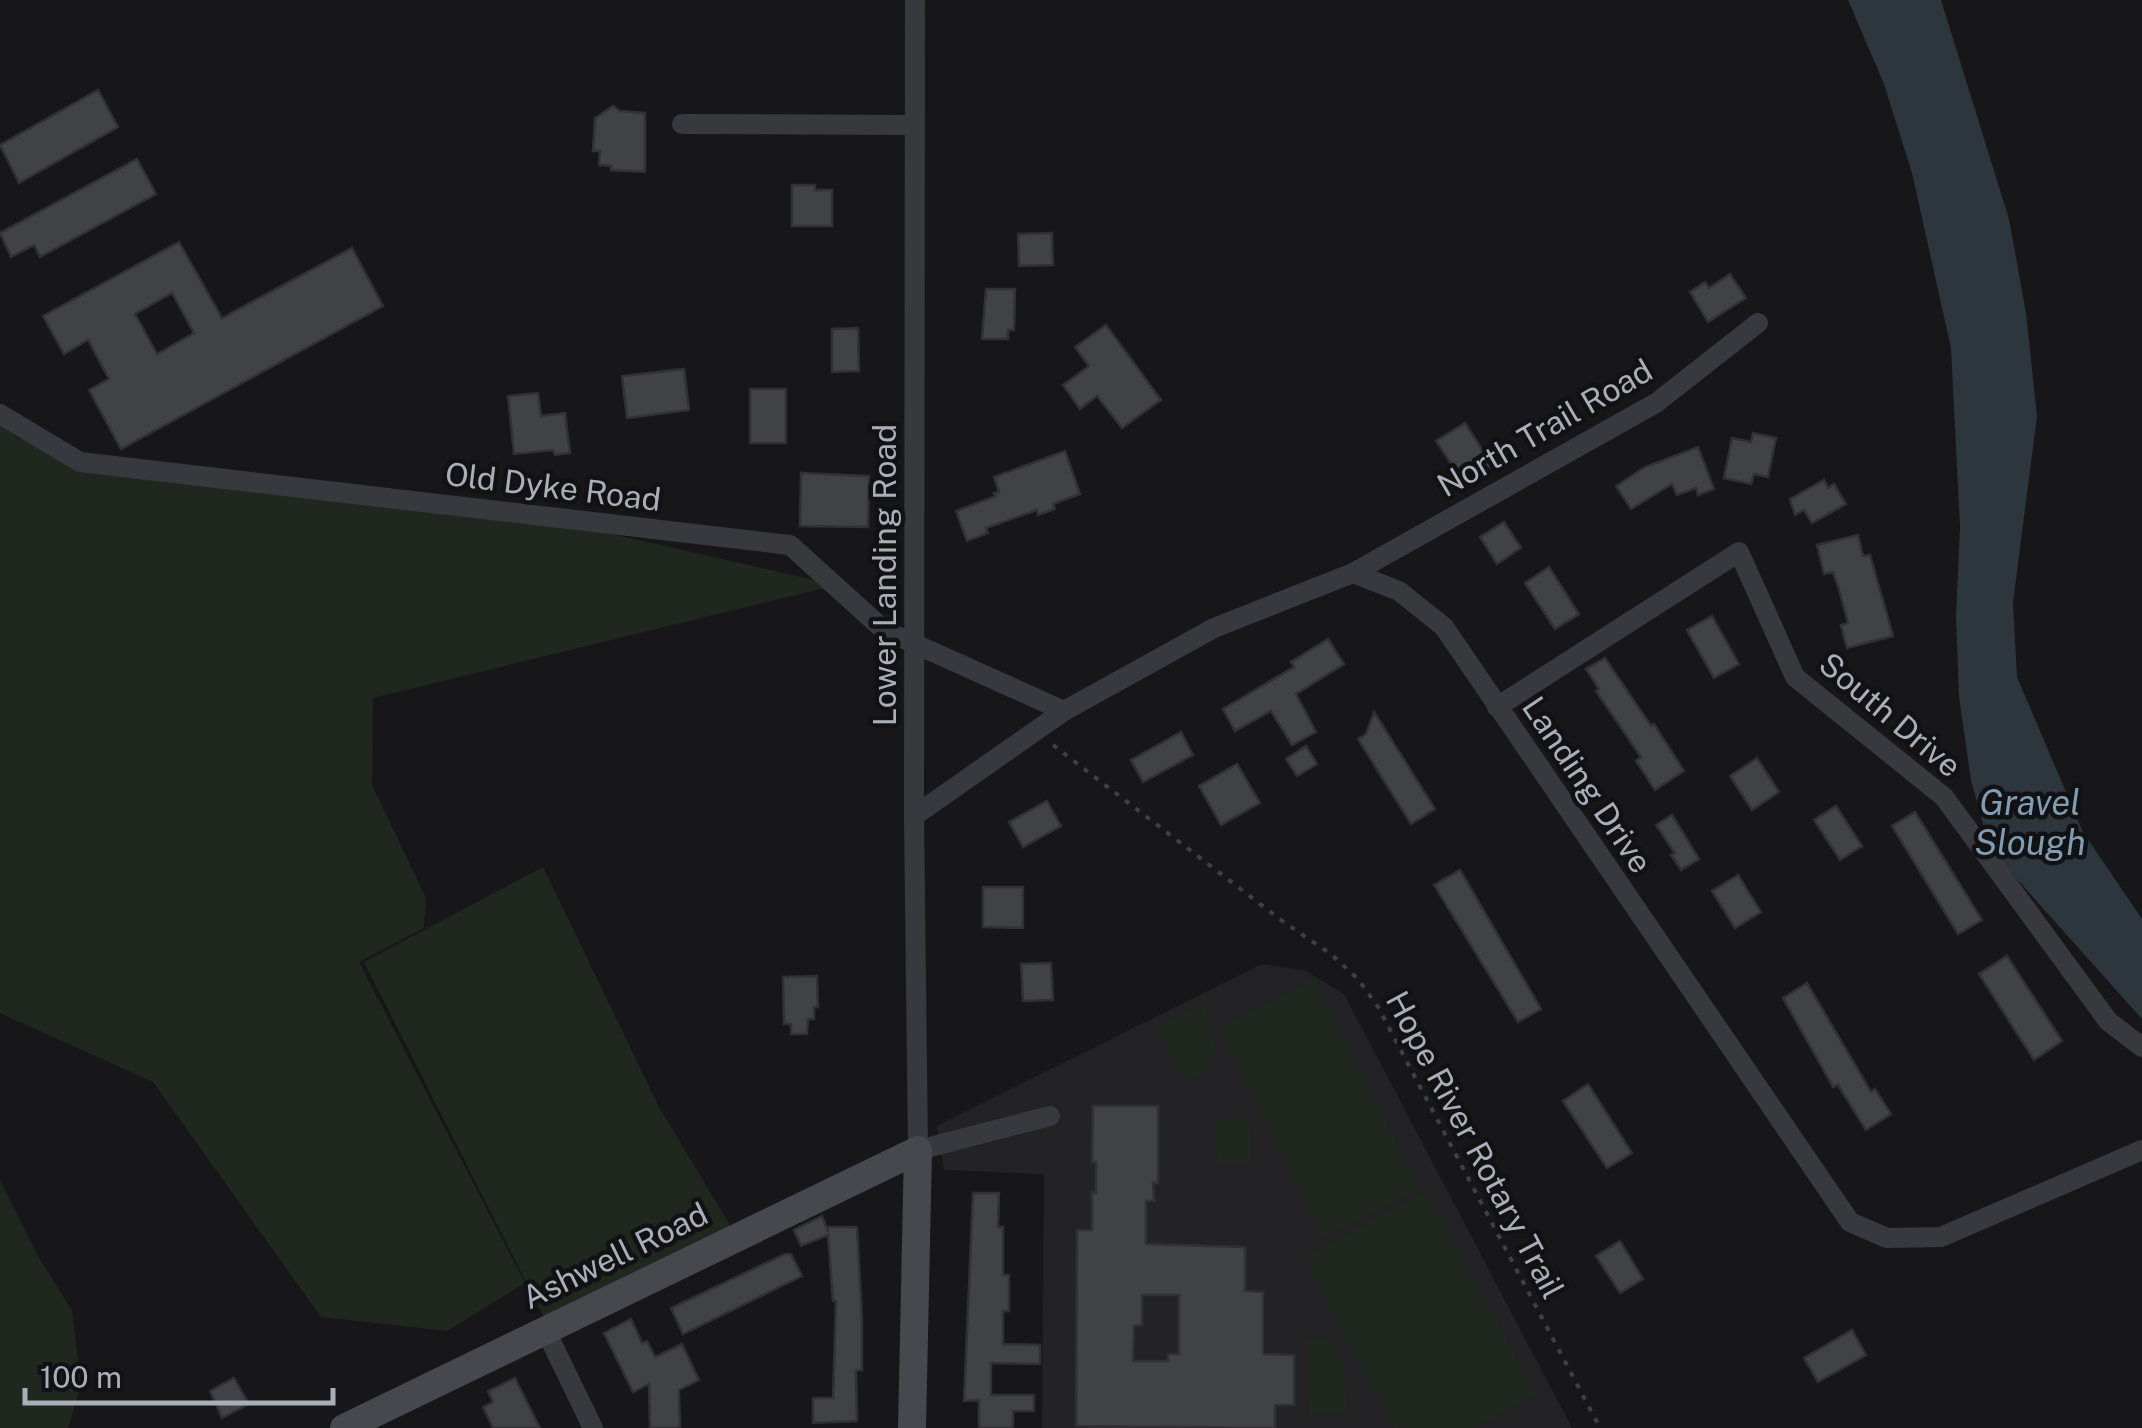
<svg xmlns="http://www.w3.org/2000/svg" width="2142" height="1428" viewBox="0 0 2142 1428" font-family="'Public Sans',sans-serif">
<rect width="100%" height="100%" fill="#171719"/>
<path fill="#232326" d="M1262,964L1306,971L1344,994L1572,1428H1042L1044,1174L944,1170L937,1126Z"/>
<g fill="#1f271f">
<path d="M0,421L17,438L268,491L528,515L837,585L373,698L372,785L426,898L424,928L359,962L525,1283L447,1331L321,1317L153,1082L0,1013Z"/>
<path d="M543,867L659,1107L736,1235L550,1329L364,962Z"/>
<path d="M1315,978L1420,1189L1323,1237L1218,1027Z"/>
<path d="M1203,1003C1217,1038 1224,1064 1186,1083L1157,1026Z"/>
<path d="M1249,1118L1252,1164L1217,1165L1215,1120Z"/>
<path d="M0,1180L39,1258L72,1310L81,1385L68,1428H0Z"/>
<path d="M1427,1191L1536,1395L1475,1428H1395L1304,1257Z"/>
<path d="M1326,1337L1344,1355L1347,1414L1309,1415L1306,1338Z"/>
</g>
<path fill="#2d363d" d="M1848,0H1941L2009,219L2026,313L2037,416L2013,603L2017,677L2083,832L2142,919V1019L1990,849L1971,780L1959,697L1956,617L1960,527L1951,348L1912,173L1884,84Z"/>
<g fill="#414246" stroke="#313135" stroke-width="2.5" fill-rule="evenodd">
<path d="M98,90L118,127L19,183L0,145Z"/>
<path d="M613,106L620,111L645,113V172L611,170V166L599,165L600,151H593L595,118Z"/>
<path d="M137,159L156,194L40,257L34,245L11,257L0,233Z"/>
<path d="M792,185H815V190H832V226H792Z"/>
<path d="M1052,233L1053,265L1019,266L1018,234Z"/>
<path d="M179,242L222,318L352,248L383,306L121,449L89,390L109,379L88,340L64,354L43,316ZM172,293L194,333L157,354L135,314Z"/>
<path d="M1730,274L1746,298L1708,322L1690,292L1705,282L1709,288Z"/>
<path d="M986,289H1015L1014,330H1008V339H982Z"/>
<path d="M1106,325L1161,400L1122,428L1097,396L1080,409L1063,385L1089,366L1075,347Z"/>
<path d="M858,328L859,371L832,372V329Z"/>
<path d="M684,369L689,410L627,418L622,376Z"/>
<rect x="750" y="389" width="36" height="54"/>
<path d="M538,393L541,416L565,413L570,453L555,455L553,450L514,454L508,396Z"/>
<path d="M1465,423L1492,465L1474,477L1472,472L1467,475L1463,469L1457,473L1436,441Z"/>
<path d="M1753,433L1776,438L1768,477L1754,474L1751,484L1724,478L1732,438L1751,442Z"/>
<path d="M1698,447L1714,489L1698,495L1696,488L1677,495L1672,484L1631,509L1616,486L1645,467Z"/>
<path d="M1065,451L1080,494L1053,504L1055,509L1038,515L1037,510L986,528L988,533L967,541L956,511L996,496L994,493L999,492L994,477Z"/>
<path d="M801,473L869,476L868,527L800,526Z"/>
<path d="M1824,480L1828,488L1834,484L1846,504L1812,523L1804,510L1795,515L1790,499Z"/>
<path d="M1504,522L1521,548L1497,564L1480,537Z"/>
<path d="M1858,535L1863,556L1870,555L1893,636L1847,648L1841,625L1848,623L1838,586L1833,572L1824,574L1817,545Z"/>
<path d="M1549,567L1579,614L1555,629L1525,583Z"/>
<path d="M1712,616L1739,664L1714,678L1687,630Z"/>
<path d="M1328,639L1344,664L1296,694L1316,732L1292,745L1271,711L1235,731L1223,709L1294,667L1291,662Z"/>
<path d="M1605,658L1651,726L1654,724L1684,771L1655,790L1636,761L1641,757L1596,691L1599,689L1586,669Z"/>
<path d="M1374,712L1435,809L1411,824L1358,739L1366,734Z"/>
<path d="M1181,732L1193,755L1143,782L1131,760Z"/>
<path d="M1306,746L1317,764L1297,776L1286,759Z"/>
<path d="M1757,758L1779,792L1752,810L1730,776Z"/>
<path d="M1237,764L1260,803L1221,825L1199,786Z"/>
<path d="M1047,801L1061,826L1023,847L1009,822Z"/>
<path d="M1836,806L1862,846L1840,860L1814,820Z"/>
<path d="M1915,812L1982,920L1958,934L1892,826Z"/>
<path d="M1672,815L1699,859L1681,870L1671,855L1675,853L1656,825Z"/>
<path d="M1460,870L1541,1009L1518,1022L1434,885Z"/>
<path d="M1738,875L1761,912L1735,928L1712,891Z"/>
<path d="M983,887H1023V928L983,927Z"/>
<path d="M2007,956L2062,1041L2034,1060L1979,974Z"/>
<path d="M1051,963L1053,1000L1023,1001L1021,964Z"/>
<path d="M817,976L818,1007H814V1019H808L807,1034H791V1024H784L783,977Z"/>
<path d="M1807,983L1871,1092L1875,1089L1891,1114L1866,1130L1838,1085L1833,1087L1783,998Z"/>
<path d="M1588,1084L1632,1153L1607,1168L1563,1101Z"/>
<path d="M1093,1106H1158V1183H1153L1154,1201H1146V1244L1245,1247V1291L1263,1292V1354L1294,1355V1405H1275V1428L1076,1426L1077,1230H1092V1192L1096,1193V1162H1092ZM1142,1295H1179V1354H1168V1361H1133L1134,1326L1142,1325Z"/>
<path d="M973,1193H999L998,1227H1003V1275H1009V1311H1003V1344L1040,1345V1364L991,1363V1395H1034V1411H1013V1428H979V1400L964,1401Z"/>
<path d="M822,1216L828,1232V1227H857L862,1318V1370H856L857,1421L813,1423V1398H833L836,1301H833L828,1235L801,1246L794,1230Z"/>
<path d="M1620,1241L1643,1279L1620,1293L1596,1256Z"/>
<path d="M785,1254H791L802,1276L683,1334L671,1308Z"/>
<path d="M631,1319L642,1343L647,1341L655,1357L682,1344L699,1380L679,1390L680,1428H650L649,1384L633,1392L604,1333Z"/>
<path d="M1852,1330L1866,1355L1818,1382L1804,1358Z"/>
<path d="M234,1378L249,1404L222,1418L210,1391Z"/>
<path d="M515,1378L540,1428H493L483,1407L493,1402L488,1391Z"/>
</g>
<g fill="none" stroke-linecap="round" stroke-linejoin="round">
<path stroke="#3e4045" stroke-width="4" stroke-dasharray="5 8" stroke-linecap="butt" d="M1053,745L1281,920L1332,955L1358,979L1378,1007L1600,1428"/>
<g stroke="#38393e" stroke-width="20">
<path d="M915,0L914,816L918,1150L1050,1116"/>
<path d="M682,124L915,125"/>
<path d="M0,414L80,462L790,545L884,630L1064,711"/>
<path d="M1353,573L1399,591L1444,627L1850,1222L1887,1238L1941,1237L2142,1150"/>
<path d="M1497,707L1739,552L1795,677L1944,797L2108,1021L2142,1047"/>
<path d="M914,816L1064,711L1214,628L1353,573L1656,403L1758,323"/>
<path d="M545,1329L593,1428"/>
</g>
<path stroke="#46484e" stroke-width="28" d="M344,1428L918,1150L912,1428"/>
</g>
<g text-anchor="middle" stroke-width="9" stroke-linejoin="round" paint-order="stroke">
<g font-size="32" fill="#a9aeb9" stroke="#121214">
<text transform="translate(1545 428) rotate(-30)" y="11">North Trail Road</text>
<text transform="translate(553 487) rotate(7)" y="11">Old Dyke Road</text>
<text transform="translate(885 575) rotate(-90)" y="11">Lower Landing Road</text>
<text transform="translate(1890 715) rotate(40)" y="11">South Drive</text>
<text transform="translate(1587 785) rotate(56)" y="11">Landing Drive</text>
<text transform="translate(1475 1145) rotate(62)" y="11">Hope River Rotary Trail</text>
<text transform="translate(615 1256) rotate(-26)" y="11">Ashwell Road</text>
</g>
<g font-size="35" font-style="italic" fill="#809db4" stroke="#121214">
<text x="2030" y="815">Gravel<tspan x="2030" dy="40">Slough</tspan></text>
</g>
</g>
<path d="M25 1388v15h308v-15" fill="none" stroke="#a9aeb9" stroke-width="5"/>
<text x="40" y="1388" font-size="30" fill="#a9aeb9" stroke="#121214" stroke-width="8" paint-order="stroke">100 m</text>
</svg>
